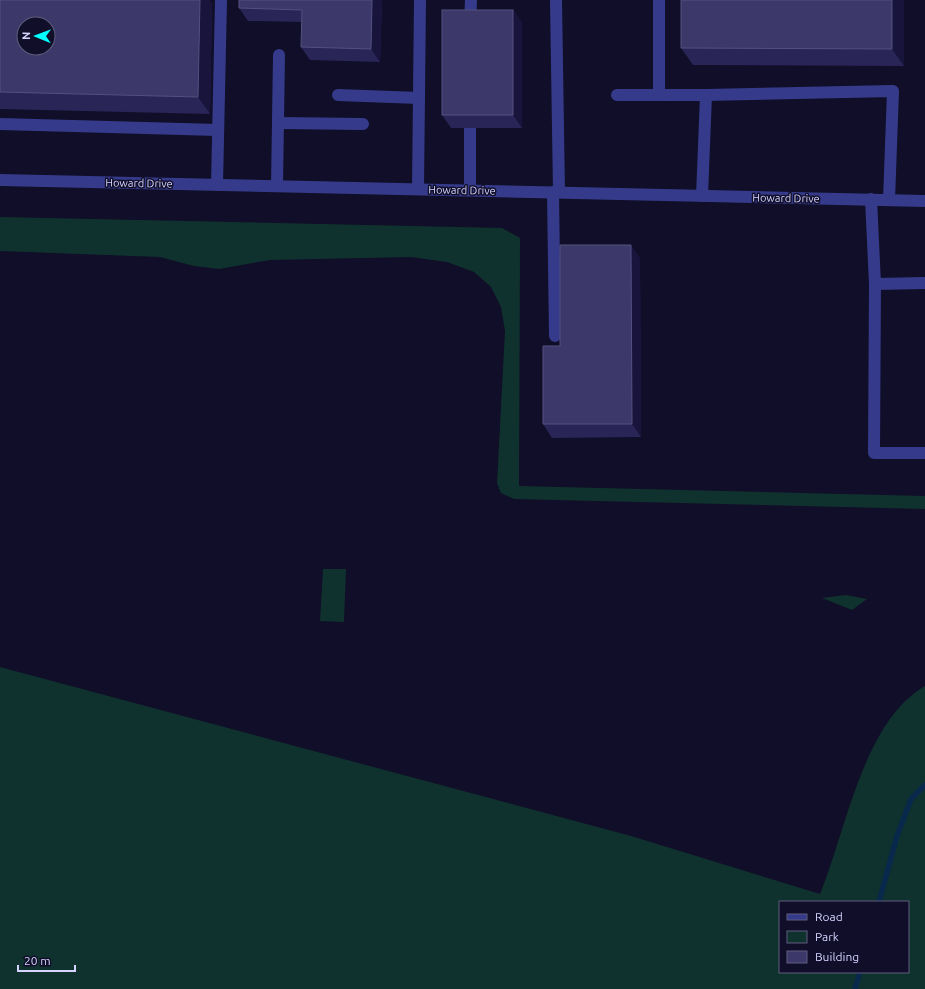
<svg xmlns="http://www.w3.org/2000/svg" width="925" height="989" viewBox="0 0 925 989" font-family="Ubuntu,sans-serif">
<rect width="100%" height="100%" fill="#100e28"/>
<g fill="#10322e" fill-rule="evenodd">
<path d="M0,217L502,228L520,238L519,486L925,496V509L514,499L501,493L497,483L505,331L501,307L491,287L474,272L447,262L411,257L270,260L219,269L194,266L160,257L0,251Z"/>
<path d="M323,569H346L344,622L320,621Z"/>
<path d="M846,595L867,599L852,610L822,598Z"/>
<path d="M0,667L631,836L820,894C846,831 863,722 925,686V989H0ZM780,902H908V972H780Z"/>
</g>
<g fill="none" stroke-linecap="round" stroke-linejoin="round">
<g stroke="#08284c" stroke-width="5.5">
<path d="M879,902L897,836L911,799L925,785"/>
<path d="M855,989L860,972"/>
</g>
<g stroke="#353b8a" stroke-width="12">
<path d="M556,0L559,192"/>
<path d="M470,23L471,0"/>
<path d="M338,95L419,98"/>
<path d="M617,95H706L893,91L889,200"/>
<path d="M659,95V0"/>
<path d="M278,123L363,124"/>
<path d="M0,124L218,130"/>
<path d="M470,128V190"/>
<path d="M0,180L925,201"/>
<path d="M217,185L221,0"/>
<path d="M277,186L279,55"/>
<path d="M418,189L420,0"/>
<path d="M553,192L555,336"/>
<path d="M702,196L706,95"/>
<path d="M871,199L875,284L925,283"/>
<path d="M875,284L874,453H925"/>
</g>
</g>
<g fill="#2a2557">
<path d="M0,0H209L212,4L210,114L0,109Z"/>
<path d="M382,0L380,62L310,60L301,47L302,22L248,21L239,8Z"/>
<path d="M904,0V66L693,65L681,48Z"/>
<path d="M513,10L522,23V128H451L442,115Z"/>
<path d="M640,258L641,437L552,438L543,424L560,346Z"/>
</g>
<g fill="#18143c">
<path d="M200,0H209L212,4L210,114L198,97Z"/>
<path d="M372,0H382L380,62L371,49Z"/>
<path d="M892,0H904V66L892,49Z"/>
<path d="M513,10L522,23V128L513,115Z"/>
<path d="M631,245L640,258L641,437L632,424Z"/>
</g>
<g fill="#3c3869" stroke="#545080" fill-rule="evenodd">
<path d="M0,0H200L198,97L0,92ZM24,24H48V48H24Z"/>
<path d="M239,0H372L371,49L301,47L302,10L239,8Z"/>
<path d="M681,0H892V49L681,48Z"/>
<rect x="442" y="10" width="71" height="105"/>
<path d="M560,245H631L632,424H543V346H560Z"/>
</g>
<g text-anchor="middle" stroke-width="3" stroke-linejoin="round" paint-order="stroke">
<g font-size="11" fill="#d5d4ff" stroke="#100e28">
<text transform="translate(139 183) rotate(1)" y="4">Howard Drive</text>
<text transform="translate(462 190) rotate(1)" y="4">Howard Drive</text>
<text transform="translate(786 198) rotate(1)" y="4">Howard Drive</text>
</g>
</g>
<rect x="779" y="901" width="130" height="72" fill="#100e28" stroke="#5f5d7e"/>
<rect x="787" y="914" width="20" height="6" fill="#353b8a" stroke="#5f5d7e"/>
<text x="815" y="921" font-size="12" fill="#d5d4ff">Road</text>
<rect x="787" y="931" width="20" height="12" fill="#10322e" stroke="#5f5d7e"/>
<text x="815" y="941" font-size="12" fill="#d5d4ff">Park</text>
<rect x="787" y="951" width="20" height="12" fill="#3c3869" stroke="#5f5d7e"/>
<text x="815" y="961" font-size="12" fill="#d5d4ff">Building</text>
<g transform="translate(36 36) rotate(271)"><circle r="19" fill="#100e28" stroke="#5f5d7e"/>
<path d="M0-3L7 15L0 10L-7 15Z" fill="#00ffff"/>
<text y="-6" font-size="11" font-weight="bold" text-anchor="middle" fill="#d5d4ff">N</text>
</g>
<path d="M18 965v6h57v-6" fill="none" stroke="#d5d4ff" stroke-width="2"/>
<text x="24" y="965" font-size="12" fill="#d5d4ff" stroke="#100e28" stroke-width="3" paint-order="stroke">20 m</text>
</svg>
